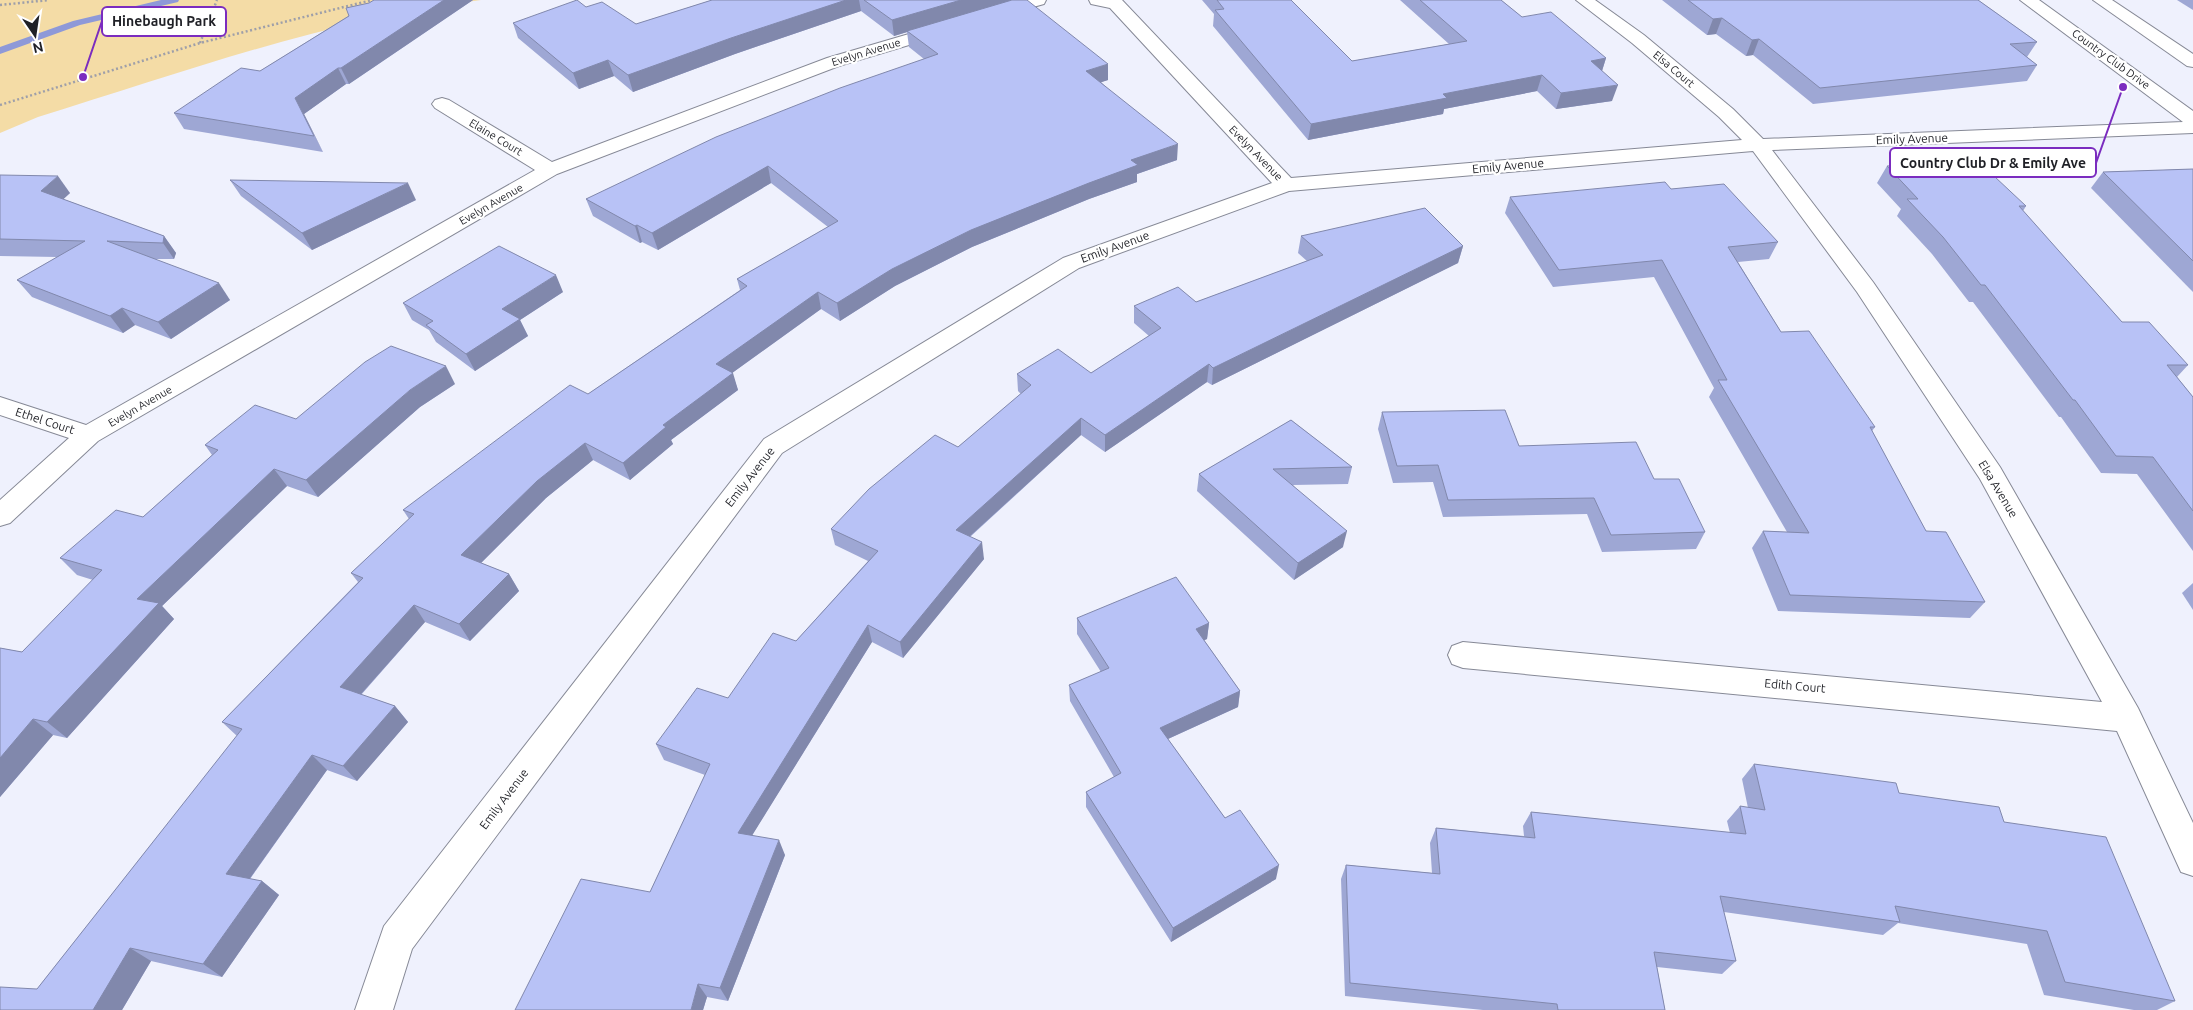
<svg xmlns="http://www.w3.org/2000/svg" width="2193" height="1010" viewBox="0 0 2193 1010" font-family="Ubuntu,sans-serif">
<rect width="100%" height="100%" fill="#eff1fd"/>
<path fill="#f4dca6" d="M0,0H481C329,19 184,72 38,117L0,133Z"/>
<g fill="none" stroke-linecap="round" stroke-linejoin="round">
<path fill="#8e99d8" fill-rule="evenodd" d="M161,0H179L178,2L80,25L0,54V47L73,21Z"/>
<defs>
<g id="minor">
<path d="M1020,0H1046L1044,4L994,18L988,17L985,13L988,9Z"/>
<path d="M1089,0H1122L1291,178L1742,140L1719,117L1632,43L1576,0H1595L1644,35L1733,109L1763,139L2183,122L2020,0H2039L2193,111V133L1772,150L1873,282L2000,467L2138,708L2193,823V876L2181,872L2117,731L1463,668L1452,664L1448,655L1452,646L1463,642L2102,702L1980,479L1857,292L1753,151L1289,191L1079,268L782,453L412,949L393,1010H355L384,926L764,439L1063,258L1272,183L1110,8L1091,4Z"/>
<path d="M2093,0H2112L2193,54V67L2187,66Z"/>
<path d="M943,24L949,25L952,29L949,33L839,66L557,174L98,441L10,523L0,526V500L69,438L0,415V397L86,425L535,170L435,108L432,104L435,100L442,98L449,100L552,162L827,58Z"/>
</g>
</defs>
<use href="#minor" stroke="#868996" stroke-width="2"/>
<g stroke="#9e9fa9" stroke-width="2.5" stroke-dasharray="2 2.5" stroke-linecap="butt">
<path d="M0,5L49,0"/>
<path d="M200,43L217,0"/>
<path d="M0,105L200,43L372,0"/>
</g>
<use href="#minor" fill="#fff" fill-rule="evenodd"/>
</g>
<g fill="#9ea7d4">
<path d="M374,0H473L349,84H346L304,114L323,152L184,129L174,113L260,71Z"/>
<path d="M712,0H1010L1108,80L1101,82L1177,160L1137,174V182L1089,199L972,247L895,286L840,321L821,309L732,373L738,390L671,440L673,444L630,480L593,460L546,498L481,563L509,574L519,591L470,641L425,622L361,695L395,706L408,722L357,781L327,770L250,879L262,881L279,895L222,977L151,961L122,1010H0L37,989L237,736L222,722L358,582L351,573L409,519L403,510L588,394L740,290L737,279L828,227L771,183L658,250L642,242L640,243L593,216L586,199L924,59L909,47L907,32L894,36L861,11L735,54L633,92L614,76L579,89L518,38L513,23L586,7L636,24Z"/>
<path d="M1202,0H1291L1352,61L1449,44L1400,0H1501L1522,17L1606,58L1602,71L1612,101L1556,109L1537,91L1444,109L1443,114L1308,140L1213,26L1214,14Z"/>
<path d="M1662,0H1978L2037,42L2027,57L2037,65L2027,81L1813,104L1753,55L1746,56L1716,34L1707,35Z"/>
<path d="M2177,0H2193V10Z"/>
<path d="M1887,166L2026,206L2023,211L2122,322L2188,365L2177,377L2193,397V551L2137,474L2101,473L2061,417H2059L1973,302H1969L1932,254L1897,216L1901,209L1877,183Z"/>
<path d="M2193,169V292L2091,188L2103,172Z"/>
<path d="M0,175L70,193L63,199L164,236L176,253L174,259H155L230,300L171,339L135,325L123,333L32,297L17,280L57,257L0,256Z"/>
<path d="M230,180L416,200L312,250L241,196Z"/>
<path d="M1671,189L1778,242L1769,259L1738,262L1781,332L1875,427L1872,431L1926,531L1985,602L1970,618L1778,611L1752,548L1763,531L1787,532L1709,397L1714,388L1654,277L1553,287L1505,213L1510,197Z"/>
<path d="M1301,236L1463,246L1458,263L1212,385L1207,382L1105,452L1081,435L970,537L984,559L903,658L872,642L752,835L785,855L728,1001L707,997L703,1010L650,892L705,775L664,760L656,744L728,698L796,641L868,561L835,545L831,529L958,447L1021,394L1018,391L1017,374L1091,373L1149,336L1134,323V306L1196,302L1307,261L1298,253Z"/>
<path d="M563,292L520,320L528,336L475,371L436,342L429,330L412,320L403,303Z"/>
<path d="M455,384L420,407L318,497L287,486L162,606L174,619L67,738L53,735L0,797V648L22,652L93,580L77,575L60,558L143,517L212,455L205,445L296,419Z"/>
<path d="M1382,412L1654,479L1705,532L1696,549L1602,552L1587,514L1443,517L1433,482L1393,483L1378,429Z"/>
<path d="M1291,420L1352,467L1348,484L1293,485L1343,547L1294,580L1197,491L1199,474Z"/>
<path d="M2193,583V610L2182,593Z"/>
<path d="M1077,618L1209,623L1207,639L1204,640L1240,691L1238,707L1168,739L1225,818L1276,879L1171,942L1086,807V792L1114,777L1070,701L1069,685L1101,672L1077,634Z"/>
<path d="M1754,764L1899,793L2004,822L2175,1001L2157,1010H2134L2044,995L2027,944L1898,923L1883,935L1724,912L1736,961L1722,974L1657,967L1665,1010H1483L1345,996L1341,879L1346,865L1432,873L1430,843L1436,828L1524,836L1523,826L1531,812L1730,833L1727,821L1740,806L1748,808L1742,779Z"/>
</g>
<g fill="#8188ac">
<path d="M444,0H473L349,84L341,68Z"/>
<path d="M846,0H859L861,11L735,54L633,92L628,75L731,38Z"/>
<path d="M961,0H1010V1L894,36L892,20Z"/>
<path d="M1722,18L1716,34L1707,35L1713,19Z"/>
<path d="M1759,39L1753,55L1746,56L1752,40Z"/>
<path d="M1606,58L1601,74L1591,61Z"/>
<path d="M608,60L614,76L579,89L573,73Z"/>
<path d="M1108,64V80L1087,87L1086,71Z"/>
<path d="M338,68L346,84L304,114L323,152L295,98Z"/>
<path d="M1542,75L1537,91L1444,109L1443,114L1308,140L1311,124L1443,94Z"/>
<path d="M1618,85L1612,101L1556,109L1561,93Z"/>
<path d="M1178,144L1177,160L1137,174V182L1089,199L972,247L895,286L840,321L837,303L892,269L971,230L1131,160Z"/>
<path d="M768,166L771,183L658,250L652,233Z"/>
<path d="M58,176L70,193L54,208L41,191Z"/>
<path d="M408,183L416,200L312,250L302,233Z"/>
<path d="M637,225L642,242L640,243L635,226Z"/>
<path d="M164,236L176,253L174,259L163,243Z"/>
<path d="M1463,246L1458,263L1212,385L1213,368Z"/>
<path d="M556,275L563,292L520,320L528,336L475,371L466,354L502,309Z"/>
<path d="M219,283L230,300L171,339L158,322Z"/>
<path d="M818,292L821,309L721,381L716,364Z"/>
<path d="M122,308L135,325L123,333L110,316Z"/>
<path d="M1209,364L1207,382L1105,452V435Z"/>
<path d="M446,366L455,384L420,407L318,497L306,480L410,390Z"/>
<path d="M733,373L738,390L671,440L673,444L630,480L623,463L663,425Z"/>
<path d="M1081,418V435L958,547L956,530Z"/>
<path d="M585,443L593,460L546,498L472,572L461,555L537,481Z"/>
<path d="M274,469L287,486L162,606L174,619L67,738L47,722L137,599Z"/>
<path d="M1347,531L1343,547L1294,580L1298,563Z"/>
<path d="M982,542L984,559L903,658L900,642Z"/>
<path d="M509,574L519,591L470,641L459,624Z"/>
<path d="M414,605L425,622L353,703L340,687Z"/>
<path d="M1209,623L1207,639L1194,645L1196,629Z"/>
<path d="M868,625L872,642L745,847L738,833Z"/>
<path d="M1240,691L1238,707L1159,743L1160,728Z"/>
<path d="M395,706L408,722L357,781L343,766Z"/>
<path d="M33,719L53,735L0,797V758Z"/>
<path d="M312,755L327,770L243,888L226,874Z"/>
<path d="M779,840L785,855L728,1001L720,988Z"/>
<path d="M1279,865L1276,879L1171,942L1173,928Z"/>
<path d="M262,881L279,895L222,977L203,964Z"/>
<path d="M130,948L151,961L122,1010H93Z"/>
<path d="M698,984L707,997L703,1010H691Z"/>
</g>
<g fill="#b8c2f6" stroke="#8188ac">
<path d="M374,0H444L341,68H338L295,98L314,136L174,113L241,68L260,71L349,16L346,8L369,3Z"/>
<path d="M577,0L586,7L602,2L636,24L712,0H846L731,38L628,75L608,60L573,73L513,23Z"/>
<path d="M864,0H961L892,20Z"/>
<path d="M1012,0H1027L1108,64L1086,71L1178,144L1131,160L1138,165L1089,183L971,230L892,269L837,303L818,292L716,364L733,373L663,425L666,427L623,463L585,443L537,481L461,555L509,574L459,624L414,605L340,687L395,706L343,766L312,755L226,874L262,881L203,964L130,948L93,1010H0V987L37,989L242,729L222,722L363,578L351,573L414,514L403,510L570,385L588,394L747,286L737,279L838,221L768,166L652,233L637,225L635,226L586,199L716,137L840,88L938,54L907,31Z"/>
<path d="M1217,0H1291L1352,61L1467,41L1420,0H1501L1522,17L1551,12L1606,58L1591,61L1618,85L1561,93L1542,75L1443,94L1447,98L1311,124L1215,10L1224,9Z"/>
<path d="M1688,0H1978L2037,42L2010,44L2037,65L1820,88L1759,39L1752,40L1722,18L1713,19Z"/>
<path d="M1979,162L2026,206H2019L2122,322H2149L2188,365H2167L2193,397V511L2153,457L2116,456L2075,400H2073L1985,285H1981L1943,237L1907,199H1918L1887,166Z"/>
<path d="M2193,169V261L2103,172Z"/>
<path d="M0,175L58,176L41,191L164,236L163,243L107,241L219,283L158,322L122,308L110,316L17,280L85,241L0,239Z"/>
<path d="M230,180L408,183L302,233Z"/>
<path d="M1665,182L1671,189L1724,184L1778,242L1728,247L1781,332L1809,331L1875,427H1870L1926,531L1946,532L1985,602L1790,595L1763,531L1809,533L1718,380H1727L1662,260L1559,270L1510,197Z"/>
<path d="M1425,208L1463,246L1213,368L1209,364L1105,435L1081,418L956,530L982,542L900,642L868,625L738,833L779,840L720,988L698,984L691,1010H515L581,879L650,892L710,764L656,744L697,688L728,698L773,633L796,641L878,551L831,529L869,489L935,435L958,447L1031,385L1017,374L1058,349L1091,373L1161,328L1134,306L1178,287L1196,302L1323,255L1301,236Z"/>
<path d="M499,246L556,275L502,309L520,319L466,354L426,325L433,321L403,303Z"/>
<path d="M391,346L446,366L410,390L306,480L274,469L137,599L159,603L47,722L33,719L0,758V648L22,652L102,570L60,558L116,510L143,517L218,450L205,445L255,405L296,419L365,362Z"/>
<path d="M1505,410L1519,446L1636,442L1654,479H1679L1705,532L1611,535L1594,498L1448,500L1438,465L1397,466L1382,412Z"/>
<path d="M1291,420L1352,467L1273,469L1347,531L1298,563L1199,474Z"/>
<path d="M1176,577L1209,623L1196,629L1240,691L1160,728L1225,818L1240,810L1279,865L1173,928L1086,792L1121,773L1069,685L1109,668L1077,618Z"/>
<path d="M1754,764L1896,783L1899,793L1999,807L2004,822L2106,837L2175,1001L2065,982L2047,931L1895,906L1900,922L1720,896L1736,961L1654,952L1665,1010H1558L1557,1004L1350,983L1346,865L1440,874L1436,828L1535,838L1531,812L1746,834L1740,806L1765,810Z"/>
</g>
<g text-anchor="middle" stroke-width="4.5" stroke-linejoin="round" paint-order="stroke">
<g font-size="11" fill="#1f2026" stroke="#fff">
<text transform="translate(866 52) rotate(-17)" y="4">Evelyn Avenue</text>
<text transform="translate(2111 59) rotate(36)" y="4">Country Club Drive</text>
<text transform="translate(1674 69) rotate(40)" y="4">Elsa Court</text>
<text transform="translate(496 137) rotate(31)" y="4">Elaine Court</text>
<text transform="translate(1256 153) rotate(46)" y="4">Evelyn Avenue</text>
<text transform="translate(491 204) rotate(-30)" y="4">Evelyn Avenue</text>
<text transform="translate(140 406) rotate(-30)" y="4">Evelyn Avenue</text>
</g>
<g font-size="12" fill="#1f2026" stroke="#fff">
<text transform="translate(1912 139) rotate(-2)" y="4">Emily Avenue</text>
<text transform="translate(1508 166) rotate(-5)" y="4">Emily Avenue</text>
<text transform="translate(1115 247) rotate(-20)" y="4">Emily Avenue</text>
<text transform="translate(45 421) rotate(18)" y="4">Ethel Court</text>
<text transform="translate(750 477) rotate(-52)" y="4">Emily Avenue</text>
<text transform="translate(1998 489) rotate(59)" y="4">Elsa Avenue</text>
<text transform="translate(1795 686) rotate(5)" y="4">Edith Court</text>
<text transform="translate(504 799) rotate(-53)" y="4">Emily Avenue</text>
</g>
</g>
<path fill="none" stroke="#7b2cbf" stroke-width="2" d="M83 77L102 21M2123 87L2096 163"/>
<g fill="#7b2cbf" stroke="#fff" stroke-width="2">
<circle cx="83" cy="77" r="5"/>
<circle cx="2123" cy="87" r="5"/>
</g>
<g fill="#fff" stroke="#7b2cbf" stroke-width="2">
<rect x="102" y="7" width="124" height="29" rx="5"/>
<rect x="1890" y="148" width="206" height="29" rx="5"/>
</g>
<g font-size="14" text-anchor="middle" font-weight="bold" fill="#1f2026">
<text x="164" y="26">Hinebaugh Park</text>
<text x="1993" y="168">Country Club Dr &amp; Emily Ave</text>
</g>
<g transform="translate(35 35) rotate(167)" stroke="#ffffff" stroke-width="4" paint-order="stroke">
<path d="M0-4L9 19L0 12L-9 19Z" fill="#1f2026"/>
<text y="-8" font-size="14" font-weight="bold" text-anchor="middle" fill="#1f2026">N</text>
</g>
</svg>
